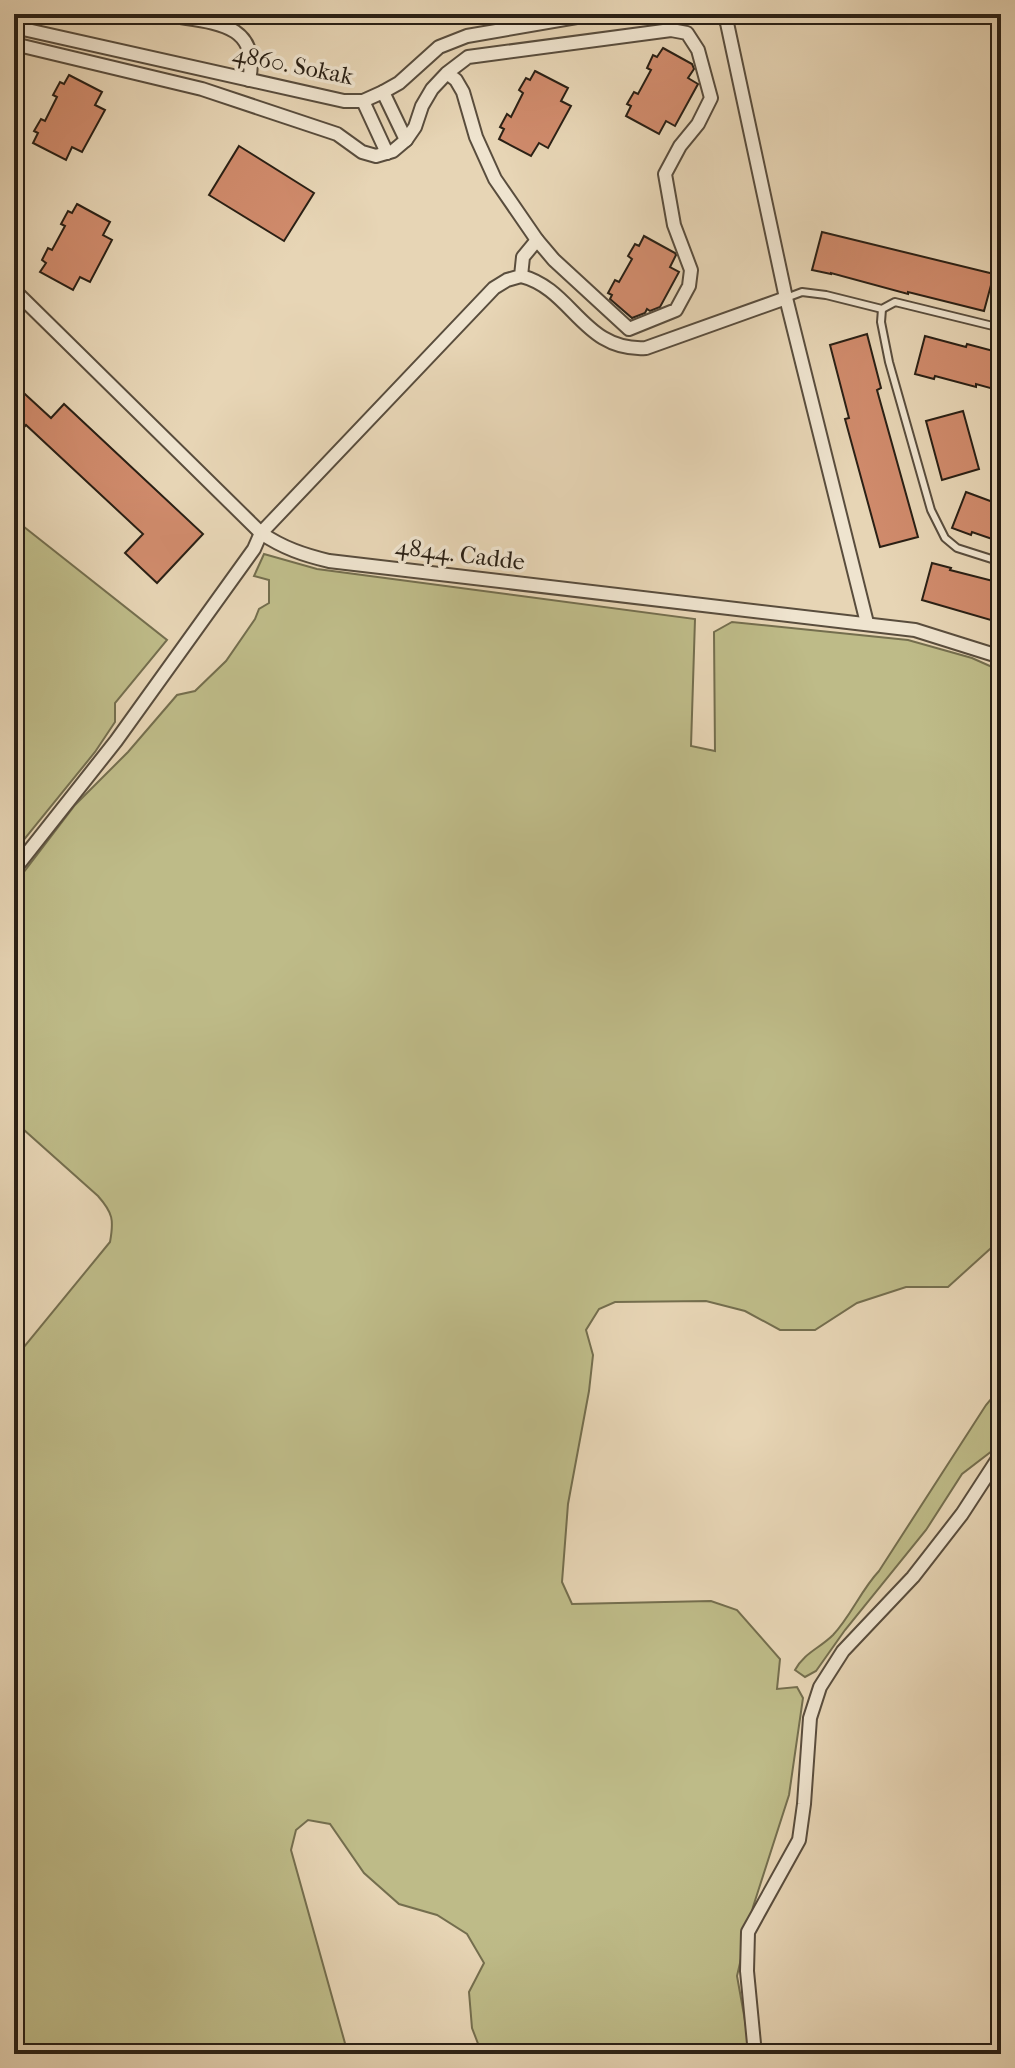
<svg xmlns="http://www.w3.org/2000/svg" width="1015" height="2068" viewBox="0 0 1015 2068" font-family="'IM FELL French Canon',serif">
<rect width="100%" height="100%" fill="#e7d5b5"/>
<filter id="stains"><feTurbulence type="fractalNoise" baseFrequency=".0025" numOctaves="4"/><feColorMatrix values="0 0 0 0 .2 0 0 0 0 .09 0 0 0 0 .02 0 0 0 .5 -.17"/></filter>
<radialGradient id="worn" r=".72"><stop offset=".6" stop-color="#630" stop-opacity="0"/><stop offset="1" stop-color="#630" stop-opacity=".3"/></radialGradient>
<g fill="#bebb88" stroke="#746e4e" stroke-width="2">
<path d="M14,519L167,640L115,703V722L95,752L14,852Z"/>
<path d="M264,554L317,569L695,619L691,746L715,751L714,632L732,622L908,640L972,658L1001,671V1239L948,1287H906L857,1303L815,1330H780L745,1311L706,1301L615,1302L599,1309L586,1330L593,1355L589,1391L568,1504L562,1582L572,1604L711,1601L737,1610L780,1659L777,1689L797,1687L803,1698L789,1795L753,1907L737,1976L751,2054H482L472,2028L469,1992L484,1963L467,1934L437,1915L399,1904L364,1873L330,1824L308,1820L296,1830L291,1850L348,2054H14V1359L110,1242C114,1220 113,1213 98,1196L14,1121V885L75,805L128,752L177,695L195,691L226,661L255,619L259,609L269,603V580L254,576Z"/>
<path d="M1001,1387V1444L962,1474L926,1530L845,1630L816,1671L805,1677L795,1670C804,1653 820,1648 833,1635C851,1616 861,1590 879,1571L986,1405Z"/>
</g>
<g fill="#d08b6c" stroke="#2a2015" stroke-width="2">
<path d="M663,48L692,64L694,69L688,78L698,84L675,126L666,121L659,134L626,116L631,106L627,104L634,92L638,94L651,70L647,68L653,55L657,57Z"/>
<path d="M535,71L568,88L561,101L571,106L548,148L539,143L531,156L499,139L504,129L500,127L507,114L511,117L523,93L519,90L526,78L530,80Z"/>
<path d="M69,75L102,92L95,105L105,110L82,152L72,147L66,160L33,143L38,133L34,131L41,119L45,121L57,97L53,95L60,82L64,84Z"/>
<path d="M239,146L314,193L284,241L209,195Z"/>
<path d="M77,204L110,222L103,235L112,240L90,282L80,277L73,290L40,272L46,263L42,260L48,248L52,250L65,226L61,224L68,211L72,213Z"/>
<path d="M822,232L994,274L984,311L908,292V294L831,273V274L812,270Z"/>
<path d="M644,236L675,253L676,255L670,267L679,272L660,307L650,311L647,309L645,313L632,318L610,299L612,295L608,293L615,280L619,282L632,259L628,256L635,244L639,246Z"/>
<path d="M867,334L881,388L877,390L918,537L880,547L845,419L849,418L830,345Z"/>
<path d="M925,336L966,347L967,344L1001,353V391L976,384V387L935,376L934,379L915,374Z"/>
<path d="M14,384L51,418L64,404L203,534L157,583L125,553L143,534L26,425L14,438Z"/>
<path d="M963,411L979,469L942,480L926,421Z"/>
<path d="M966,492L1001,505V542L972,532L971,535L952,528Z"/>
<path d="M932,563L951,568L950,570L1001,583V623L922,600Z"/>
</g>
<g fill="none" stroke-linecap="round" stroke-linejoin="round">
<defs>
<g id="lane">
<path d="M786,298L802,292L826,295L882,309L895,302L1001,328"/>
<path d="M882,309L881,322L889,362L931,510L945,538L957,548L1001,562"/>
</g>
<g id="street">
<path d="M162,14C205,23 262,18 249,80"/>
<path d="M722,14L727,23L786,298L867,623"/>
<path d="M14,27L344,101H363L383,92L399,83L439,47L467,36L594,14"/>
<path d="M14,44L202,89L337,134L362,152L376,156L393,151L406,140L415,127L422,106L432,89L447,73L468,57L671,30L687,33L698,50L711,98L698,124L680,146L665,174L674,225L691,270L689,286L676,310L629,329L554,260L537,240L495,179L476,137L463,92L456,80L447,73"/>
<path d="M383,92L406,140"/>
<path d="M363,101L387,153"/>
<path d="M521,276C573,289 583,352 646,348L786,298"/>
<path d="M14,290L261,533C283,548 304,555 329,561L915,630L1001,657"/>
<path d="M14,870L116,741L254,549L261,533L494,288L507,280L521,276L523,257L537,240"/>
<path d="M755,2054L747,1971L748,1932L799,1840L804,1804L810,1718L820,1687L843,1651L913,1577L962,1514L1001,1454"/>
</g>
</defs>
<use href="#lane" stroke="#594d3d" stroke-width="10"/>
<use href="#street" stroke="#594d3d" stroke-width="16"/>
<use href="#lane" stroke="#efe4cf" stroke-width="6"/>
<use href="#street" stroke="#efe4cf" stroke-width="12"/>
</g>
<g text-anchor="middle" stroke-width="7" stroke-linejoin="round" paint-order="stroke">
<g font-size="24" fill="#2a2015" stroke="#efe4cf">
<text transform="translate(293 65) rotate(11)" y="8">4860. Sokak</text>
<text transform="translate(460 554) rotate(7)" y="8">4844. Cadde</text>
</g>
</g>
<rect width="1015" height="2068" fill="none" stroke="#e7d5b5" stroke-width="48"/>
<rect x="16" y="16" width="983" height="2036" fill="none" stroke="#2a2015" stroke-width="4"/>
<rect x="24" y="24" width="967" height="2020" fill="none" stroke="#2a2015" stroke-width="2"/>
<rect width="100%" height="100%" filter="url(#stains)"/>
<rect width="100%" height="100%" fill="url(#worn)"/>
</svg>
